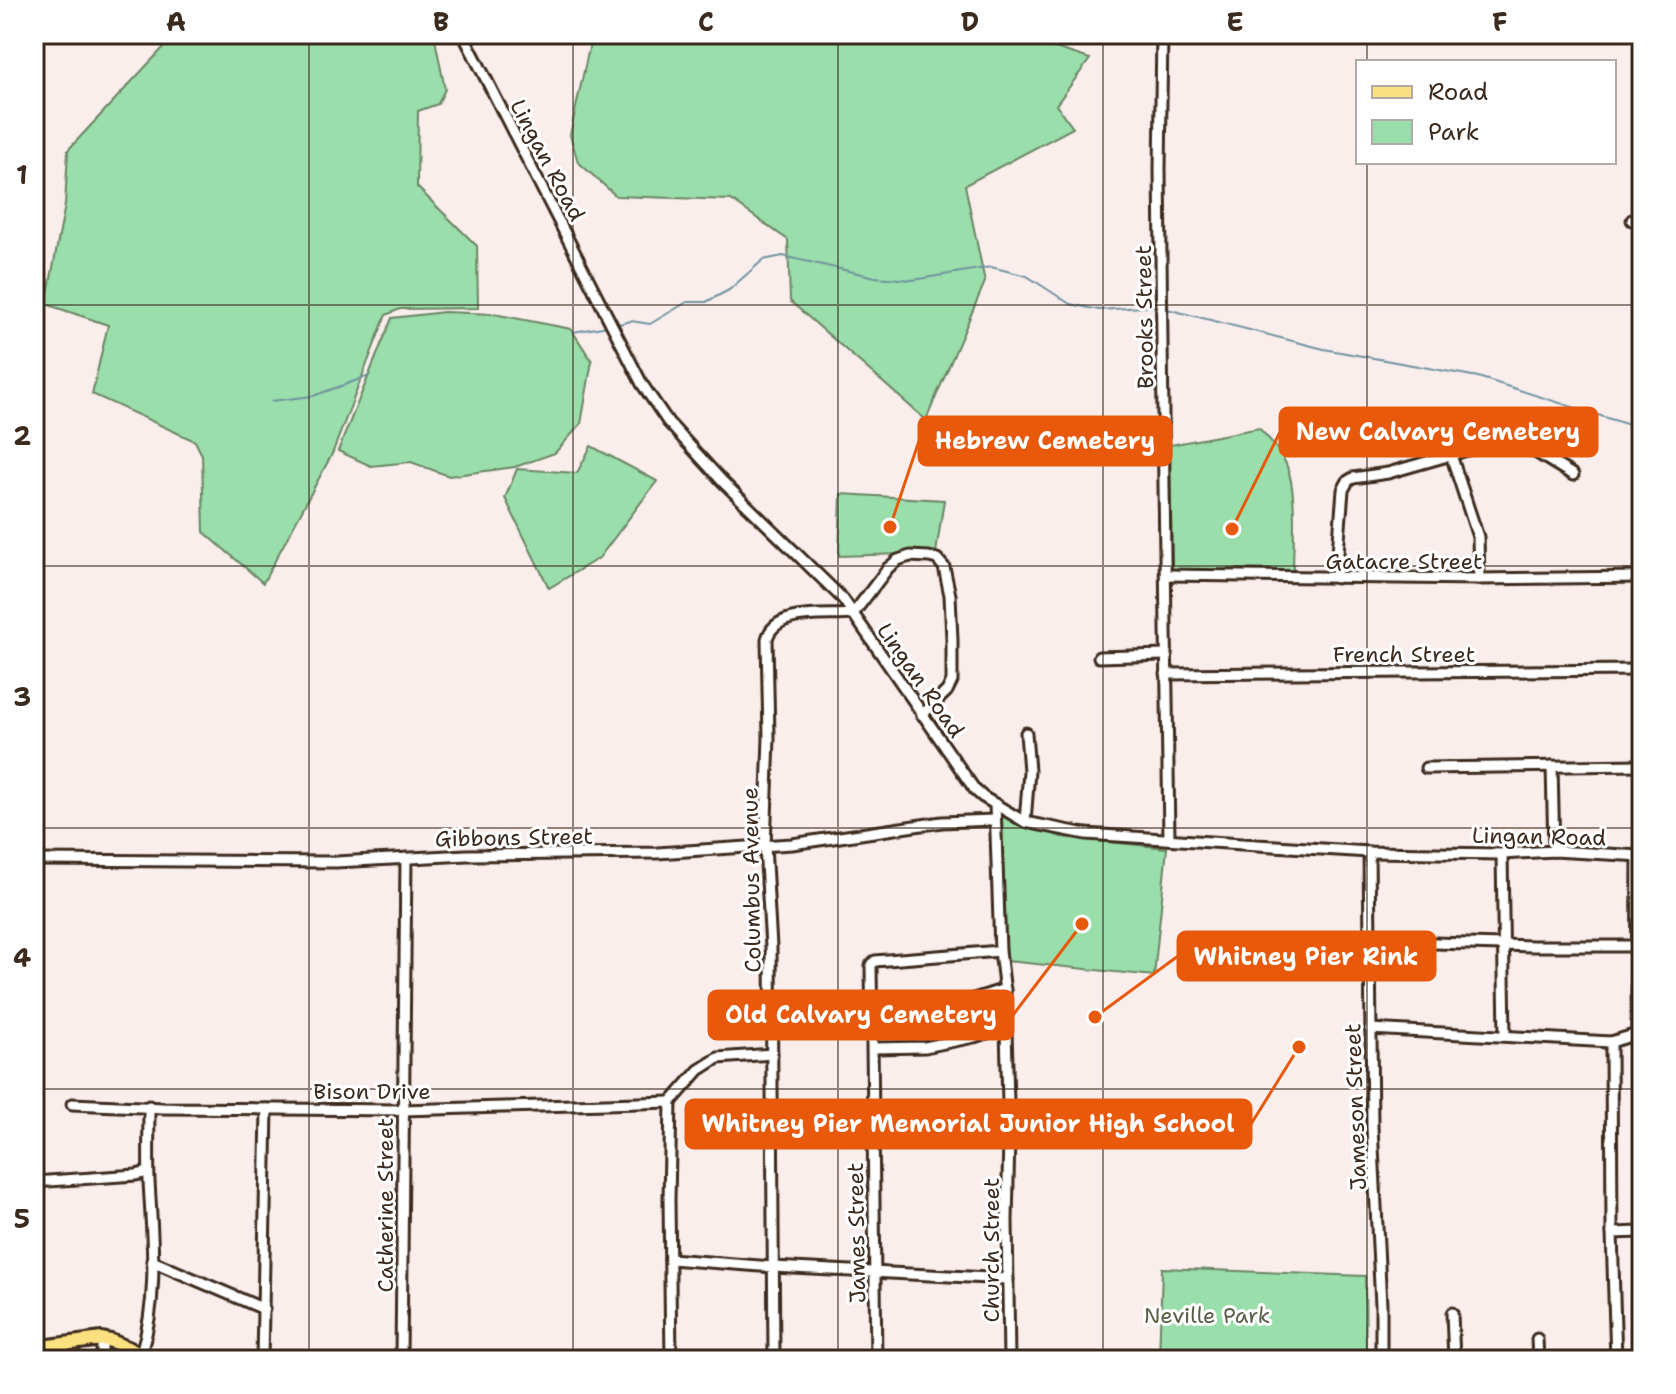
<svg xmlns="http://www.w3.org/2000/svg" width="1676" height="1394" viewBox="0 0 1676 1394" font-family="'Shantell Sans',sans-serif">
<rect width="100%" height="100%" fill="#faeeed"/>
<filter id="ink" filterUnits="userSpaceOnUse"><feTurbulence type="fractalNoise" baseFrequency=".0125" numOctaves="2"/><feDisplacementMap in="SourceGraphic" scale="16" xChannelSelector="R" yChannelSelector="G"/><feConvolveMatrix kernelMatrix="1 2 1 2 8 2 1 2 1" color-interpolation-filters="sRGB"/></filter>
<g filter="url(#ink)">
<g fill="#9adeab" stroke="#6a8464" stroke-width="2">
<path d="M176,34H434L445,89L438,104L418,111L417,187L477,246L478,308L400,309L386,315L332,454L263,583L204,532L202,455L195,441L92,394L108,325L46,304L65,205L68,150Z"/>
<path d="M592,34H1011L1090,59L1056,105L1073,128L965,185L985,282L926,420L790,301L788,240L731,200L616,196L578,162L570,135Z"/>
<path d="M444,312L494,314L571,329L592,361L581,424L555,453L515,467L449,476L411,462L371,466L338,451L392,318Z"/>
<path d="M1259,428C1269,439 1280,450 1286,464C1298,491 1293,542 1293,573L1172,569L1170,445Z"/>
<path d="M591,446L657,481L599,558L549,588L505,498L517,469L577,473Z"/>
<path d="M841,494L944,500L936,553L839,556Z"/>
<path d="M1001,809L1026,824L1061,837L1167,848L1154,976L1006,961Z"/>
<path d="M1162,1268L1365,1276L1366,1360H1159Z"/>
</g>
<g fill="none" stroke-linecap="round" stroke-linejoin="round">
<g stroke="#70939f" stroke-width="2">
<path d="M1167,309L1324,349L1478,377L1642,429"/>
<path d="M615,325L631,321L650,324L687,302H706L729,290L763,260L783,256L875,277L913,280L991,267L1027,276L1070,304L1099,310L1157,306"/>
<path d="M573,332L608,326"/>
<path d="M271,401L313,396L369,376"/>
</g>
<defs>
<g id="minor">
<path d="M463,34L642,384L668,422L723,482L843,599L975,790L983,797L1025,822L1086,834L1369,852L1502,854L1554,851L1642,856"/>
<path d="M1162,34L1160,169L1162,343L1169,839"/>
<path d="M1632,220H1642"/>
<path d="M1451,455L1478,537L1479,579"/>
<path d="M1166,575L1479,579L1642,577"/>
<path d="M1336,578L1343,490L1348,481L1353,478L1388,473L1451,455L1501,439L1519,442L1573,475"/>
<path d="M853,614L888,568L898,560L910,556L929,557L937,559L944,567L950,595L952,640V681L947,691L922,715"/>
<path d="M1099,657L1165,655"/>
<path d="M1166,674L1642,670"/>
<path d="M1552,766L1554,851"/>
<path d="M1426,768L1642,765"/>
<path d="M995,804L1000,951L1005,992L1009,1140L1007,1220L1009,1360"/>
<path d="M1025,822L1029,771L1026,733"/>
<path d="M1369,852L1372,1127L1381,1305V1360"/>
<path d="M1502,854L1505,1035"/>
<path d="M34,860L336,862L467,855L657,853L792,844L942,822L994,820"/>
<path d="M1369,941L1534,946H1642"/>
<path d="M872,1012L927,1010L955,1005L1005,989"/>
<path d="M1370,1029L1611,1042L1637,1034L1642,1035"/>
<path d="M1637,1034L1638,856"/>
<path d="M1611,1042L1612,1233L1616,1360"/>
<path d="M873,1048L925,1047L974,1037L1005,1027"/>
<path d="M671,1102L669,1200L671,1360"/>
<path d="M671,1102L699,1070L718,1058L772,1054"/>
<path d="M72,1104L163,1108L403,1110L671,1102"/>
<path d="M34,1182L136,1175L148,1172"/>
<path d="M1612,1233L1642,1232"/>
<path d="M670,1259L773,1267L1008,1279"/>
<path d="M152,1261L264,1309"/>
<path d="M1452,1313L1454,1360"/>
<path d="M34,1326L36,1347L34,1360"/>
<path d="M1537,1339L1538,1360"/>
<path d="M141,1353C159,1297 152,1239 149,1181C148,1156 149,1131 149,1106"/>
<path d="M102,1360V1339"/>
<path d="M262,1360L267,1109"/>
<path d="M401,1360L406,858"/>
<path d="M774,1360L771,947L765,846L769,738L767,639C775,608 827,617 853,614"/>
<path d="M876,1360L871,965L875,961L1000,951"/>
</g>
<path id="major" d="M34,1348L102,1339L111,1341L157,1360"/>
</defs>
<use href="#minor" stroke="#3b2a1e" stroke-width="15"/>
<use href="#major" stroke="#3b2a1e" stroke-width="18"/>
<use href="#minor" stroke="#fff" stroke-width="9"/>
<use href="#major" stroke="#fbe080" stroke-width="12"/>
</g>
</g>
<path fill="none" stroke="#3b2a1e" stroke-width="2" stroke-opacity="0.55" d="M309,34V1360M573,34V1360M838,34V1360M1103,34V1360M1367,34V62M1367,162V1360M34,305H1642M34,566H1642M34,828H1642M34,1089H1642"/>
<g text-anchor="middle" stroke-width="6" stroke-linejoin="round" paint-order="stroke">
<g font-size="22" fill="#3b2a1e" stroke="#fff">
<text transform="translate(548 160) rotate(62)" y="8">Lingan Road</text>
<text transform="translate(1144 317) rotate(-91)" y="8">Brooks Street</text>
<text x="1404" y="569">Gatacre Street</text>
<text x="1404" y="662">French Street</text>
<text transform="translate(921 680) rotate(55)" y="8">Lingan Road</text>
<text transform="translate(1539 836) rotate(1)" y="8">Lingan Road</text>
<text transform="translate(514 837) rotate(-1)" y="8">Gibbons Street</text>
<text transform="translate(751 880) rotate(-91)" y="8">Columbus Avenue</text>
<text x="372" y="1099">Bison Drive</text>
<text transform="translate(1355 1107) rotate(-92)" y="8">Jameson Street</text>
<text transform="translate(385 1205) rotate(-90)" y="8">Catherine Street</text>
<text transform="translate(856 1233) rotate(-91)" y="8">James Street</text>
<text transform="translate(991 1250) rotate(-90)" y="8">Church Street</text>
</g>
<g font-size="22" fill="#586048" stroke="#fff">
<text x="1207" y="1323">Neville Park</text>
</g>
</g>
<path fill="none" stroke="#e8590c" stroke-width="3" d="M1232 529L1280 432M890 527L919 441M1095 1017L1178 956M1082 924L1013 1015M1299 1047L1251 1124"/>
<g fill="#e8590c" stroke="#fff" stroke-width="3">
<circle cx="1232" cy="529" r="8"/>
<circle cx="890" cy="527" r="8"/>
<circle cx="1095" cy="1017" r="8"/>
<circle cx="1082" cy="924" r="8"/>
<circle cx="1299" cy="1047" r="8"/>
</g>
<g fill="#e8590c" stroke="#e8590c" stroke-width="3">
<rect x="1280" y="408" width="317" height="48" rx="8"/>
<rect x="919" y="417" width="252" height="48" rx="8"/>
<rect x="1178" y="932" width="257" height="48" rx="8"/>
<rect x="709" y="991" width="304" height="48" rx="8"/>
<rect x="686" y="1100" width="565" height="48" rx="8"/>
</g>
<g font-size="24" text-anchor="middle" font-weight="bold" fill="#fff">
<text x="1438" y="440">New Calvary Cemetery</text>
<text x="1045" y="449">Hebrew Cemetery</text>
<text x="1306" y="965">Whitney Pier Rink</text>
<text x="861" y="1023">Old Calvary Cemetery</text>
<text x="968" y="1132">Whitney Pier Memorial Junior High School</text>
</g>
<rect width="1676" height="1394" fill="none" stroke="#fff" stroke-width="88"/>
<rect x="1356" y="60" width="260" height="104" fill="#ffffff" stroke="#b1aaa5" stroke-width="2"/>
<rect x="1372" y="86" width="40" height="12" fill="#fbe080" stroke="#b1aaa5" stroke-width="2"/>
<text x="1428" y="100" font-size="24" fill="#3b2a1e">Road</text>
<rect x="1372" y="120" width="40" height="24" fill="#9adeab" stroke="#b1aaa5" stroke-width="2"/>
<text x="1428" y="140" font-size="24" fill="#3b2a1e">Park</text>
<rect x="44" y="44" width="1588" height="1306" fill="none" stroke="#3b2a1e" stroke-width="3"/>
<g font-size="26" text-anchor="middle" font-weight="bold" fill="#3b2a1e">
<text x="176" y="31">A</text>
<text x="441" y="31">B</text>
<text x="706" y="31">C</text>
<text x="970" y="31">D</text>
<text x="1235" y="31">E</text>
<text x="1500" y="31">F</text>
<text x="22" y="184">1</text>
<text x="22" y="445">2</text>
<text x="22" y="706">3</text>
<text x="22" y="967">4</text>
<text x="22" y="1228">5</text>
</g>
</svg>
